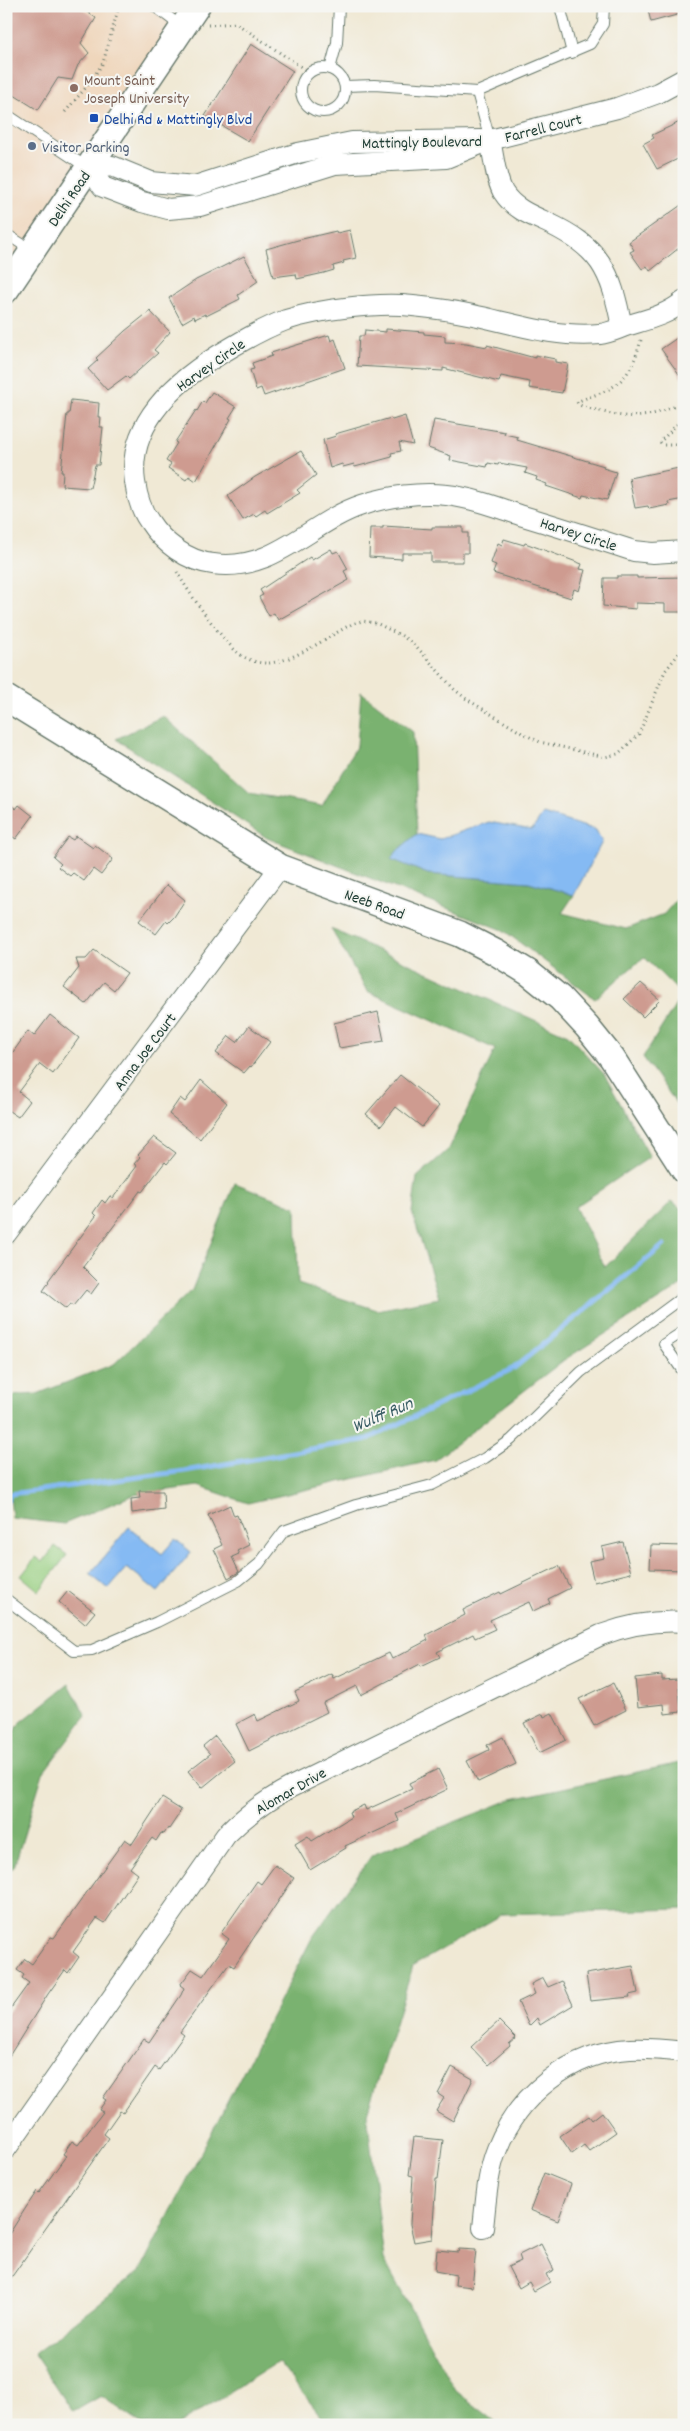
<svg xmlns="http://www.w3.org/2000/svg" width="690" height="2431" viewBox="0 0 690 2431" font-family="Dekko,sans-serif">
<rect width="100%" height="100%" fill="#f6f6f2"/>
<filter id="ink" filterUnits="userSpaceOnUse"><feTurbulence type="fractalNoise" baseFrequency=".02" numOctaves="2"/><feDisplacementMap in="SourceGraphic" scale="10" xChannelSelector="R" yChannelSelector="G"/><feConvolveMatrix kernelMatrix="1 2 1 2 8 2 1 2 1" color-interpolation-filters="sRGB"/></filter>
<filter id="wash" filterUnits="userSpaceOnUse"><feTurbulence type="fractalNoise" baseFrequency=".0096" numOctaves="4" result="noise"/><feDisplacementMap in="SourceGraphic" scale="20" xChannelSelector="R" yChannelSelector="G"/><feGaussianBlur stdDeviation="1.12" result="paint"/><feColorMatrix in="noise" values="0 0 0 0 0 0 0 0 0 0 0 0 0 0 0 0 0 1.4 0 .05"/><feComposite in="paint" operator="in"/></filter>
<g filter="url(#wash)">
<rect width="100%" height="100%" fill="#f0e9d5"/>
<path fill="#efd6bb" d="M6,6H197L6,290Z"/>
<path fill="#98cf81" stroke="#5c865a" d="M55,1546L67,1555L39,1591L21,1576L36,1557L43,1562Z"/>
<g fill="#7ab26f" stroke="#4c7852">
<path d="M361,692L413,732L417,834L398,850L392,859L428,874L529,882L574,895L562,913L626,929L664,914L684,891V1114L643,1057L682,995L644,957L595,999L503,930L267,838L116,739L163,716L249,793L322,806L357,745Z"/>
<path d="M331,929L568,1035L604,1074L650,1157L575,1207L605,1267L672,1201L684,1211V1284L564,1360L435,1460L248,1503L198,1486L133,1495L64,1524L12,1518L10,1495L6,1503V1396L37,1394L114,1364L192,1290L235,1183L296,1207L298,1284L377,1310L439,1298L412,1212L417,1177L449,1149L495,1049L367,991Z"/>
<path d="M69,1684L86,1716L43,1773L14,1867L6,1872V1743L20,1723Z"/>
<path d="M684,1762V1909L503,1914L413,1966L367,2113L384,2260L455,2390L500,2425H328L278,2362L178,2425H143L101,2396L73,2412L34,2354L140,2271L312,1938L372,1855L512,1799Z"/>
</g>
<g fill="#85baf3" stroke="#527c94">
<path d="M543,814L596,830L602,842L574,895L529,882L428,874L391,859L398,850L417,834L440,839L489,822L532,830Z"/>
<path d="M129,1527L162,1554L175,1539L191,1552L158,1592L127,1567L108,1589L90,1574Z"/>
</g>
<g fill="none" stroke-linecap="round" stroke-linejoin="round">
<path stroke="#85baf3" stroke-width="5" d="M6,1503L10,1494L185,1471L368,1439L514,1368L664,1245"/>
</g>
<g id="blocks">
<g fill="#ce9b90">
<path d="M6,6H78L96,18L81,43L89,53L78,65L72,80L58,78L38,110L6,90Z"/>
<path d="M647,6H684V13L651,22Z"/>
<path d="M251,44L293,71L248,141L205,116Z"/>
<path d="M684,120V156L657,169L643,144L654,138L652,135Z"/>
<path d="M684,203V244L650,271L647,266L642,269L630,252L634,250L629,242Z"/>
<path d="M350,230L356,258L343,261L344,263L333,266L334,270L324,273L297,279L296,274L273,277L266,249L298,240L336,231L337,233Z"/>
<path d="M244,256L258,281L238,295L240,299L206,316L205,314L195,319L194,316L182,323L169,298L196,280Z"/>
<path d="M150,311L170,332L154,350L158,353L129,379L126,376L107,390L88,369L98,360L96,358L125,331Z"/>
<path d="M386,329L424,332V334L445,336V342L466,343L487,347V345L535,358V355L555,359V362L568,364L562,393L529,388L530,382L501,376L499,382L443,368V371L357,366L359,336H364L365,330L386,332Z"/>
<path d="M684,333V381L661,349Z"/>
<path d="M329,335L331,341L335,339L345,368L264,396L261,388L256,390L250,370L254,369L252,363L272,356L271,353Z"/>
<path d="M212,392L236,407L229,418L231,419L196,481L189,476L186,480L168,468L171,464L166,461L177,443L175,442L196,410L197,411L203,401L205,403Z"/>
<path d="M71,400L99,403L98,417H101L100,427H103L99,465H95L90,488L62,486L63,472H61L67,414H69Z"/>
<path d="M405,416L413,445L399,442L401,451L391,453L392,457L355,467L354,464L343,467L342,464L330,468L323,440L336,436L335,434L391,418L392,420Z"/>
<path d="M434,420L505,432L504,434L518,437L517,440L604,466L603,468L616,472L607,500L583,495L582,498L546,486L547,484L536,480L537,477L525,473L527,468L499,463L498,465L488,463L487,467L450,460L451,456L428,448Z"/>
<path d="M301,451L316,475L297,490L300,493L267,513L265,510L256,516L254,514L243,520L228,496L255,477Z"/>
<path d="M684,467V499L668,502L669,505L649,509L648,506L635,508L629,478Z"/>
<path d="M383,526L432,529V527H463V533H468V553H463V562H431V553H402V559L369,557L370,528H383Z"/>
<path d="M504,539L524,545L525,543L582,564L580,569L585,570L579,591L574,589L571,598L493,573L496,565L491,563L498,543L502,545Z"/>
<path d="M331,549L333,553L338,551L348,569L344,571L349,580L278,620L274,613L269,616L259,597L263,595L260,590L310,557L312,560Z"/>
<path d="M617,576H637V578L684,577V612H665V604L636,603V609L603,606L604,578H617Z"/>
<path d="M6,801L16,809L19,805L33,816L16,839L6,832Z"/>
<path d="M76,836L93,848L95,845L113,859L101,875L93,869L84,881L73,873L70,876L58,867L61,864L53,857L68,837L73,840Z"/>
<path d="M167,885L185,900L174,917L168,923L166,921L156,934L139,921Z"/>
<path d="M94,950L127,973L114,990L104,982L86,1004L64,987L79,968L76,959H86Z"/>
<path d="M641,983L660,1000L643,1017L624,999Z"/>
<path d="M378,1012L384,1041L339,1048L334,1023Z"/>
<path d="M50,1015L79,1038L53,1074L40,1064L19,1092L30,1101L18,1117L6,1109V1062L28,1031L34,1036Z"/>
<path d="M249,1026L270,1042L251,1067L250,1066L244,1073L216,1053L229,1036L237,1042Z"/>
<path d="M400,1075L439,1106L422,1127L396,1107L381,1126L366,1114Z"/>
<path d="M201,1080L227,1103L200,1139L169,1114L180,1098L185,1102Z"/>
<path d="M154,1137L176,1153L167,1164L165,1162L142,1192L140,1191L83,1267L99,1283L91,1294L86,1290L73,1306L70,1304L66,1309L43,1291L49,1282L48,1281L96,1216L93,1213L102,1200L105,1203L110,1196L113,1198L137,1166L134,1164L140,1157L138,1155Z"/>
<path d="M139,1491H163L164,1509L132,1513L131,1499L140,1498Z"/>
<path d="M230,1505L234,1516L237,1515L249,1545L237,1551L239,1554L232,1557L239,1572L228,1578L214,1549L222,1545L208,1515Z"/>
<path d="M623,1542L631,1573L594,1582L589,1561L604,1558L602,1547Z"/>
<path d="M651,1545L684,1546V1570L650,1569Z"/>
<path d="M559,1566L570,1588L548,1599L550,1603L533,1611L529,1602L490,1620L495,1629L475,1638L473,1634L437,1652L440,1657L421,1666L420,1664L361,1695L357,1686L323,1703L327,1712L249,1751L236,1724L255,1714L258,1721L299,1701L295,1692L332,1674L334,1679L389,1653L392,1659L428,1640L426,1635L465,1615L463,1610L500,1592L501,1594Z"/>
<path d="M68,1591L95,1612L85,1624L59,1602Z"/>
<path d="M662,1675V1680L678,1679L681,1712L665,1714L664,1704L638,1707L635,1678Z"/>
<path d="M613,1683L626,1710L594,1726L579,1699Z"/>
<path d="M552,1713L566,1740L539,1753L524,1723L543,1714L544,1717Z"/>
<path d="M215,1736L235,1761L202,1788L188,1771L210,1754L203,1746Z"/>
<path d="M503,1737L516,1764L478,1782L467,1761L489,1750L487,1745Z"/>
<path d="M438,1769L448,1789L396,1814L399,1821L345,1846L346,1848L310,1870L295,1844L308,1836L312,1841L351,1817L349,1812L364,1805L366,1810L412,1789L409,1783Z"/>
<path d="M162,1798L181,1810L177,1817L169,1829L168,1828L164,1834L161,1833L156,1841L152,1838L130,1868L138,1874L105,1923L97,1918L73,1952L79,1957L68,1973L65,1970L48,1994L6,2061V2015L29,1983L22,1978L24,1975L17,1970L25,1959L32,1964L51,1937L54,1938L125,1839L132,1844Z"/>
<path d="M275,1865L294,1878L234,1967L229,1964L180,2032L184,2035L159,2070L155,2067L123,2113L120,2111L104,2134L109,2138L6,2285V2239L27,2206L37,2191L39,2193L66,2156L63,2154L72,2141L78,2145L103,2112L99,2110L106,2100L103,2098L144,2039L149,2042L181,1995L184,1988L180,1985L192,1969L203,1976L229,1939L221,1933L257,1881L261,1884Z"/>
<path d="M633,1966L638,1993L629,1995L630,1997L590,2001L586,1974Z"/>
<path d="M543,1978L548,1987L562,1981L573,2005L540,2025L537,2018L529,2026L518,2002L535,1994L531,1984Z"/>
<path d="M499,2021L516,2038L509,2044L510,2046L488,2065L471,2047Z"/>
<path d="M452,2067L473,2079L453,2121L436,2111L444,2098L438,2094Z"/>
<path d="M602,2112L616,2132L589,2151L584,2145L572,2154L560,2136L589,2116L592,2120Z"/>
<path d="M414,2137L443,2140L438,2179H436L432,2239L414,2242L410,2224L413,2176L409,2175Z"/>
<path d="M544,2173L571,2184L558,2221L530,2210Z"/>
<path d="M541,2244L554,2270L546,2274L550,2282L534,2291L529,2282L519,2288L508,2267L521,2261L519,2255Z"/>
<path d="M459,2249L476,2250L472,2287L455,2285L456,2275L435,2271L437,2250L458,2252Z"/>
</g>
</g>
</g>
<g filter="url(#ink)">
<use href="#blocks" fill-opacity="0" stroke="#68796c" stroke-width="1"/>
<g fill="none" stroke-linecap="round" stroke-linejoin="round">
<defs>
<g id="service">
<path d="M154,6L182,27"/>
<path d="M560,6L572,53"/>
<circle cx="323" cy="90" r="22"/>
<path d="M330,69L337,43L339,6"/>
<path d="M345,86L374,85L477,92L590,44L603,24L604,6"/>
<path d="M477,92L490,140"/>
<path d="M6,114L88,168"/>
<path d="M6,234L33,251"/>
<path d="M684,1331L664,1344L684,1373"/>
<path d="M6,1599L74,1651L92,1650L157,1622L238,1581L259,1564L284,1531L356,1505L432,1485L485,1458L511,1440L581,1372L684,1296"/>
</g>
<g id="minor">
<path d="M490,140C494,157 495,177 503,192C513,208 530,215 546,222C600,247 611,270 622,327"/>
<path d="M89,169L103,187L142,202L168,209L200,206L335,164L446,158L490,140L617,108L658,93L684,79"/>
<path d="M89,169L112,166L151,182L195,186L298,153L352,142L481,140"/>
<path d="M684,301C667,315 649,319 629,325C619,328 610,333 600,334C556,338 515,324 473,315C454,311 433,308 413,306C378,302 320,309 286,320C267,327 249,337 232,347C183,375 126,419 135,482C137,496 141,510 149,521C163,543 187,561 213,564C273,573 310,522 362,505C388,496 420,492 447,495C473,498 499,508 523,516C560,527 597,539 634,551L653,553L684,551"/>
<path d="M6,1234L280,867"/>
<path d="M6,2149L226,1835C246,1815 266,1800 291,1787L601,1635C628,1625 655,1620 684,1622"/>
<path d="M483,2228C486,2202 487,2174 497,2149C518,2095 571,2052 630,2049C648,2048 666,2050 684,2052"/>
</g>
<g id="tertiary">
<path d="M6,290L197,6"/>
<path d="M6,698L280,867L460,934L495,952L529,973L560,998L587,1027L612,1058L684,1170"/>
</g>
</defs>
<use href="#service" stroke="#68796c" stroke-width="12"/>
<use href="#minor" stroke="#68796c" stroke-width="22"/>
<use href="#tertiary" stroke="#68796c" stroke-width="28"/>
<g stroke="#68796c" stroke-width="3" stroke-dasharray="1 4" stroke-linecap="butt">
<path d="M208,25L236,23L310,73"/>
<path d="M65,112L88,85L103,63L119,6"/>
<path d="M641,340C635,361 628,380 607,390C597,395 587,397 577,402L578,404C584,408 593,409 600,411C633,421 653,417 684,402"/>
<path d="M684,417L660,442L663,445H684"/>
<path d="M177,572C188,592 220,637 237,652C245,659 258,664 269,663C295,661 329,636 352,624L362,621L376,623L402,636L416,646L454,689L465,698L522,733L540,742L605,757L618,754L639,734L665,671L684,647"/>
</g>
<use href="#service" stroke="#fff" stroke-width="10"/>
<use href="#minor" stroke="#fff" stroke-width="20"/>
<use href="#tertiary" stroke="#fff" stroke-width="25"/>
</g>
</g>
<circle fill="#8d6e63" stroke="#f6f6f2" stroke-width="2" cx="74" cy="88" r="5"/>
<rect fill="#1a4fb4" stroke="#f6f6f2" stroke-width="2" x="89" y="113" width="10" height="10" rx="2.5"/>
<circle fill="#5c6f8a" stroke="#f6f6f2" stroke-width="2" cx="32" cy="146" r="5"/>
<g text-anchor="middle" stroke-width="4" stroke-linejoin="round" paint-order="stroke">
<g font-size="16" fill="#785e54" stroke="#f6f6f2" text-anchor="start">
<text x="84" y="85">Mount Saint<tspan x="84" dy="18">Joseph University</tspan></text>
</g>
<g font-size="16" fill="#164399" stroke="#f6f6f2" text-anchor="start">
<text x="104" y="124">Delhi Rd &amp; Mattingly Blvd</text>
</g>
<g font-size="16" fill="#1f3d34" stroke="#f6f6f2">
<text transform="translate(543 127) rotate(-14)" y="6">Farrell Court</text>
<text transform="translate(422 141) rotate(-1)" y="6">Mattingly Boulevard</text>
<text transform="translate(68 198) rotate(-56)" y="6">Delhi Road</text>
<text transform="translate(210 364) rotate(-35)" y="6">Harvey Circle</text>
<text transform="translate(579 533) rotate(18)" y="6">Harvey Circle</text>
<text transform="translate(375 903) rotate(20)" y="6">Neeb Road</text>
<text transform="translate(144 1051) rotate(-53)" y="6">Anna Joe Court</text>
<text transform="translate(290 1790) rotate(-30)" y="6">Alomar Drive</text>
</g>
<g font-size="16" fill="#4e5e75" stroke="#f6f6f2" text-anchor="start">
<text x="42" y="152">Visitor Parking</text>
</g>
<g font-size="18" font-style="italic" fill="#385c64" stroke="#f6f6f2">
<text transform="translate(382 1414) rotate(-23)" y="6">Wulff Run</text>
</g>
</g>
<rect width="690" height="2431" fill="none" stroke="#f6f6f2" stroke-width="25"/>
</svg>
